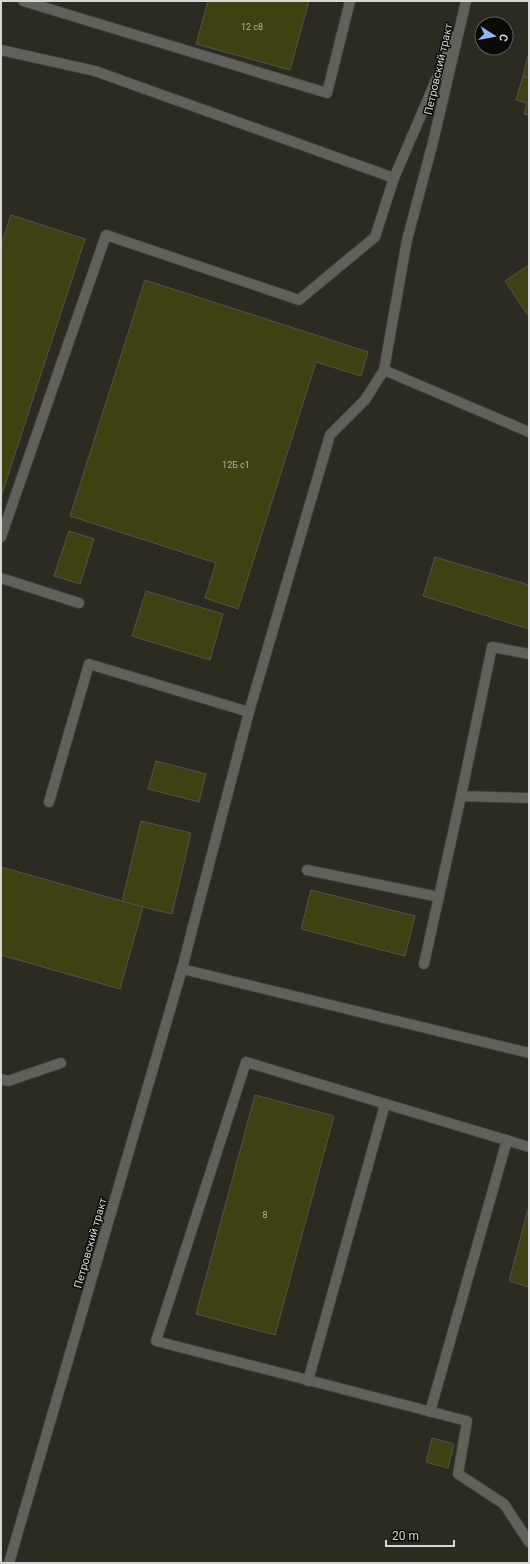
<svg xmlns="http://www.w3.org/2000/svg" width="530" height="1564" viewBox="0 0 530 1564" font-family="Roboto,sans-serif">
<rect width="100%" height="100%" fill="#21211d"/>
<path fill="#2b2b21" fill-rule="evenodd" d="M1,1H529V1563H1ZM482,24H506V48H482Z"/>
<g fill="#404112" stroke="#53534e">
<path d="M208,1H309L290,70L196,44Z"/>
<path d="M529,52V78L523,76Z"/>
<path d="M523,76L529,78V115L524,114L527,103L516,100Z"/>
<path d="M11,215L85,239L1,497V245Z"/>
<path d="M529,265V317L505,281Z"/>
<path d="M145,280L368,352L361,376L316,362L238,609L205,598L216,563L70,516Z"/>
<path d="M69,531L94,539L80,584L54,576Z"/>
<path d="M435,557L529,585V629L423,596Z"/>
<path d="M146,591L223,614L210,660L132,636Z"/>
<path d="M156,761L206,774L199,802L148,789Z"/>
<path d="M141,821L191,833L172,914L122,902Z"/>
<path d="M1,867L143,907L120,989L1,955Z"/>
<path d="M311,890L415,916L405,956L301,929Z"/>
<path d="M255,1095L334,1116L275,1335L196,1314Z"/>
<path d="M529,1206V1287L509,1281Z"/>
<path d="M432,1438L454,1444L448,1468L426,1462Z"/>
</g>
<g fill="none" stroke-linecap="round" stroke-linejoin="round">
<defs>
<g id="lane">
<path d="M23,1L327,93L350,1"/>
<path d="M1,50L95,71L394,178"/>
<path d="M384,370L529,432"/>
<path d="M1,537L106,235L299,300L375,237L394,178L455,36"/>
<path d="M1,578L79,603"/>
<path d="M461,796L492,647L529,654"/>
<path d="M49,802L89,664L249,712"/>
<path d="M307,870L439,897"/>
<path d="M192,930L249,712L330,435L365,400L384,370L407,240L433,142"/>
<path d="M424,964L461,796L529,798"/>
<path d="M1,1079L8,1081L61,1063"/>
<path d="M529,1147L246,1062L156,1341L467,1421L458,1474L504,1504L529,1542"/>
<path d="M308,1381L385,1104"/>
<path d="M430,1412L507,1140"/>
</g>
<g id="street">
<path d="M433,142L466,1"/>
<path d="M182,969L529,1053"/>
<path d="M9,1563L182,969L192,930"/>
</g>
</defs>
<use href="#lane" stroke="#3b3c38" stroke-width="12"/>
<use href="#street" stroke="#3b3c38" stroke-width="12"/>
<use href="#lane" stroke="#61615c" stroke-width="10"/>
<use href="#street" stroke="#61615c" stroke-width="10"/>
</g>
<g text-anchor="middle" stroke-width="3" stroke-linejoin="round" paint-order="stroke">
<g font-size="9" fill="#b1b2a4">
<text x="252" y="30">12 с8</text>
<text x="236" y="468">12Б с1</text>
<text x="265" y="1218">8</text>
</g>
<g font-size="11" fill="#d7d7d5" stroke="#0a0b09">
<text transform="translate(438 69) rotate(-77)" y="4">Петровский тракт</text>
<text transform="translate(90 1243) rotate(-74)" y="4">Петровский тракт</text>
</g>
</g>
<rect width="530" height="1564" fill="none" stroke="#d7d7d5" stroke-width="4"/>
<g transform="translate(494 36) rotate(101)"><circle r="19" fill="#0a0b09" stroke="#5c5d5b"/>
<path d="M0-3L7 15L0 10L-7 15Z" fill="#8fb8fd"/>
<text y="-6" font-size="11" font-weight="bold" text-anchor="middle" fill="#d7d7d5">С</text>
</g>
<path d="M386 1540v6h68v-6" fill="none" stroke="#d7d7d5" stroke-width="2"/>
<text x="392" y="1540" font-size="12" fill="#d7d7d5" stroke="#0a0b09" stroke-width="3" paint-order="stroke">20 m</text>
</svg>
